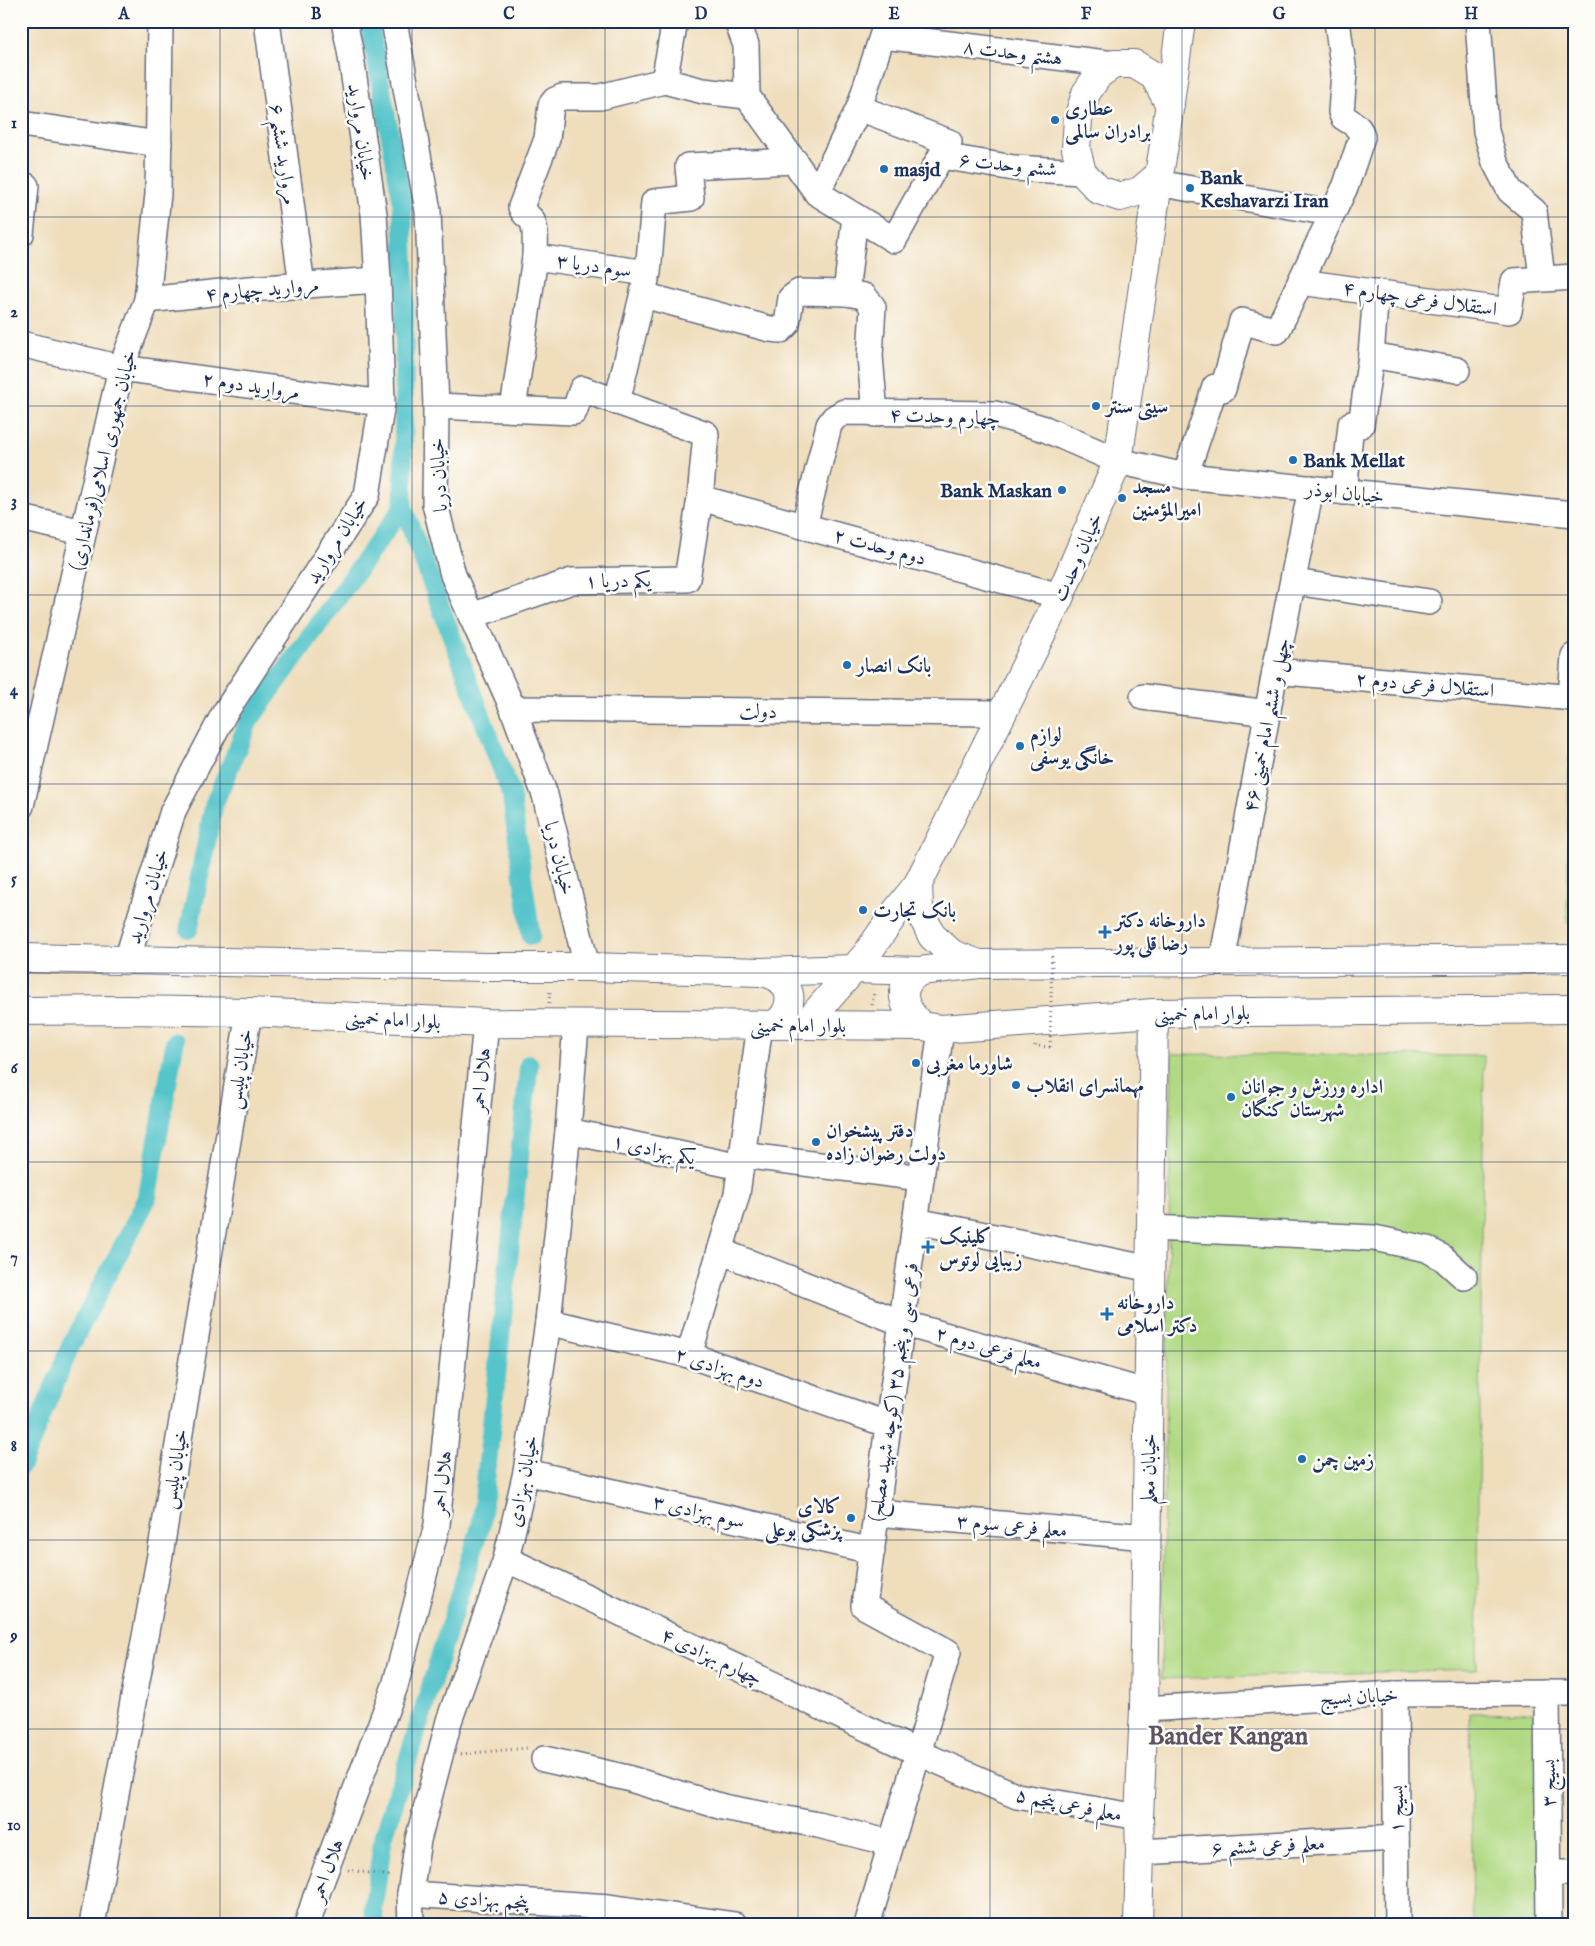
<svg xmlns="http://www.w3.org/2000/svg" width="1595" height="1946" viewBox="0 0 1595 1946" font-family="'IM FELL English',Amiri,serif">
<rect width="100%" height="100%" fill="#fdfcf7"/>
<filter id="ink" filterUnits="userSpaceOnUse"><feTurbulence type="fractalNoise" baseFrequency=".02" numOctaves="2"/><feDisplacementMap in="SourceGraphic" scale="10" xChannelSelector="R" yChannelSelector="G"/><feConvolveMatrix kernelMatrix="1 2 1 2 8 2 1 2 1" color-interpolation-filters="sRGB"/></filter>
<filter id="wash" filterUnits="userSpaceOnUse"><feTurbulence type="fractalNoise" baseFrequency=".0096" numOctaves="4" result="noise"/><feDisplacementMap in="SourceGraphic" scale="20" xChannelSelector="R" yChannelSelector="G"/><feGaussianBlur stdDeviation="1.12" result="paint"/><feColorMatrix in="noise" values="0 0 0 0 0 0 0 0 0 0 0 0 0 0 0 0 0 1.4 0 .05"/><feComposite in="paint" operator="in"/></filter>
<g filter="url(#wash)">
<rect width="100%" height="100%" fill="#efddbb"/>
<g fill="#b1d983" stroke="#668470">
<path d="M1569,756H1574V923H1567Z"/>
<path d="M1172,1054L1484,1056L1477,1669L1161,1679Z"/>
<path d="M1540,1712L1541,1925H1473L1470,1713Z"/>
</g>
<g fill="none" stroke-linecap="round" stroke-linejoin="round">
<g stroke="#57c5cb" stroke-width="19">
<path d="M369,21L402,201L405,279L403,507L511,794L531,936"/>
<path d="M189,929L214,804L249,721L403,507"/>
<path d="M21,1466L70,1347L147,1199L175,1042"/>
<path d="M376,1925L373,1909L383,1839L481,1525L529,1064"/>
</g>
</g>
</g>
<g filter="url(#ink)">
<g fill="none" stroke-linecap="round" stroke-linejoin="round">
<defs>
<g id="minor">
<path d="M267,21L302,286"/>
<path d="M394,21L428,211L436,406L435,504L453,575L513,709L545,795L587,967"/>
<path d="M737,21L746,45L747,96L817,193L894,240L941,156L1014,168L1082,172"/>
<path d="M1478,21L1486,131L1495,162L1510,191L1534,211L1542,278"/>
<path d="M883,36L1114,64"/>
<path d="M664,81L675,21"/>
<path d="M859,108L949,142L941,156"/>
<path d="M21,124L159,144"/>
<path d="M1157,183L1313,210"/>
<path d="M817,193L859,108L887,21"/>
<path d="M855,217L846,293L864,296L873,307L870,356L875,414"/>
<path d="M21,234L26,186"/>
<path d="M535,257C535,247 537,227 531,219C526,214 524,215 521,207L547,139L551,105L555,100L562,97H600L664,81L703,91L747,96"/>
<path d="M1301,282L1509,311L1514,281L1574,277"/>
<path d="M643,295L770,329L781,330L787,324L791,298L799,292L846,293"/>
<path d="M147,300L249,289L378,280"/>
<path d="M21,344L121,368L382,403"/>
<path d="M1371,355L1457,370"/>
<path d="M617,402L646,280"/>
<path d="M436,406L574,412L582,389L706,434L700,498L687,579L572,581L471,616"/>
<path d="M513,409L535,257L648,273L654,202L691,198L688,166L795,161"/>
<path d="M1185,476L1215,387L1223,389L1242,321L1277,331L1346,185L1362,137C1360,126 1352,123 1343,117L1341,112L1344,73L1337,21"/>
<path d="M1344,492L1351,424L1361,425L1371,355L1376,292"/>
<path d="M700,498L1060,596"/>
<path d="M21,518L83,532"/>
<path d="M804,526L829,425L834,418L844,412L995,414L1045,429L1118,461L1185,476L1574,514"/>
<path d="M1294,582L1429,602"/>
<path d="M1275,671L1574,698"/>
<path d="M1143,697L1268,713"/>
<path d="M1571,698L1574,656"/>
<path d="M513,709L1003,713"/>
<path d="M21,806L121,368L147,300L158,194L160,21"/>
<path d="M127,960L173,811L224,714L367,495L382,403L378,280L374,214L350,50L344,21"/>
<path d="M1222,962L1275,671L1311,488"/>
<path d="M568,1131L741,1167"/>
<path d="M742,1155L921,1178"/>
<path d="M916,1221L1151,1269"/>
<path d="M1151,1228L1374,1238L1427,1249L1443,1258L1464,1277"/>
<path d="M720,1251L902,1323L1149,1393"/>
<path d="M548,1322L689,1355L889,1425"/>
<path d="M689,1355L737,1194L760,1025"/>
<path d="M526,1472L872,1551"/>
<path d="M877,1513L1147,1537"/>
<path d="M506,1559L917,1752L1017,1796L1139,1817"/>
<path d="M1547,1693L1549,1925"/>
<path d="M1395,1694L1397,1925"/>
<path d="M1144,1709L1395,1694L1574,1693"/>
<path d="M544,1759L627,1778L723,1807L818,1825L891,1843"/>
<path d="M1140,1852L1396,1838"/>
<path d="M1548,1873H1574"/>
<path d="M410,1894L609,1907L735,1925"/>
<path d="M92,1925L160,1555L249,1012"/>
<path d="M307,1925L318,1890L395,1686L437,1525L486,1023"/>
<path d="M411,1925L410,1894L418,1840L449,1721L506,1559L526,1472L548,1322L568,1131L576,1024"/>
<path d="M867,1925L948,1652L864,1606L941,1029"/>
</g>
<g id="major">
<path d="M1170,105L1154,76L1134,64H1114L1099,74L1086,93L1078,119L1076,149L1082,172L1099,190L1120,197L1140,191L1159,175L1165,139L1181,21"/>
<path d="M918,884L919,909L932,936L952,954L979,964"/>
<path d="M21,958L488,967H587L761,972L855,969L920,971L979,964L1574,959"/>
<path d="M920,971C894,988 903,1008 922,1026"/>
<path d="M761,972C792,977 799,1005 775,1025"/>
<path d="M21,1011L126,1010L249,1012L486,1023L805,1025L922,1026L941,1029L1154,1013L1574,1009"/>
<path d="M805,1025L866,955L898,909L918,884L1060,596L1118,461L1159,175"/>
<path d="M1138,1925L1140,1852L1139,1817L1144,1709L1154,1013"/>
</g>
</defs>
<use href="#minor" stroke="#656c7f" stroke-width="28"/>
<use href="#major" stroke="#656c7f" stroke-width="30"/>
<g stroke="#656c7f" stroke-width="3" stroke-dasharray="1 4" stroke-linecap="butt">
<path d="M549,1003L550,989"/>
<path d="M872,1005L874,991"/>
<path d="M1035,1045V1046L1050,1047"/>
<path d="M461,1754L527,1748"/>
<path d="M348,1870L392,1876"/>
</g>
<use href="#minor" stroke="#fff" stroke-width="25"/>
<use href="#major" stroke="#fff" stroke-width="28"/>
<path stroke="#656c7f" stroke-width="3" stroke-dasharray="1 4" stroke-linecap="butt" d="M1050,1047L1052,952"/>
</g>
</g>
<path fill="none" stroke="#1b2f5e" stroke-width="1" stroke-opacity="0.55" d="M220,21V1925M412,21V1925M605,21V1925M798,21V1925M990,21V1925M1182,21V1925M1375,21V1925M21,217H1574M21,406H1574M21,595H1574M21,784H1574M21,973H1574M21,1162H1574M21,1351H1574M21,1540H1574M21,1729H1574"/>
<g fill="#1f6fb2" stroke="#fdfcf7" stroke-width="2">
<circle cx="1055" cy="120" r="5"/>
<circle cx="884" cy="169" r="5"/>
<circle cx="1190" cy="188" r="5"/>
<circle cx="1096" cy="406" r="5"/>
<circle cx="1293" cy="460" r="5"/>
<circle cx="1062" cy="490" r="5"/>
<circle cx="1122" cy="498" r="5"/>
<circle cx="847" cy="665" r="5"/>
<circle cx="1020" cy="746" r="5"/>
<circle cx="863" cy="910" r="5"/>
<path d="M1102.5 924.5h5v5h5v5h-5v5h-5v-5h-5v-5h5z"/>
<circle cx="916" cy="1063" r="5"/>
<circle cx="1016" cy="1085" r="5"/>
<circle cx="1231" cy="1097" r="5"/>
<circle cx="816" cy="1142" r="5"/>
<path d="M925.5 1239.5h5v5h5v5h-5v5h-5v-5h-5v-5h5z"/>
<path d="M1104.5 1306.5h5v5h5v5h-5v5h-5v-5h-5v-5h5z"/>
<circle cx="1302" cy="1459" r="5"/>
<circle cx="851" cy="1518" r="5"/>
</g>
<g text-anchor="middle" stroke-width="5" stroke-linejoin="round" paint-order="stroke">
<g font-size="20" fill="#1b2f5e" stroke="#fdfcf7">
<text transform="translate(1013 52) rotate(7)" y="7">هشتم وحدت ۸</text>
<text transform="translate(362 132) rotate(82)" y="7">خیابان مروارید</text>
<text transform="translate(284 154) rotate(82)" y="7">مروارید ششم ۶</text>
<text transform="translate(1008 164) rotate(6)" y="7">ششم وحدت ۶</text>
<text transform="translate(594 265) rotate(8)" y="7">سوم دریا ۳</text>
<text transform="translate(262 289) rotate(-5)" y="7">مروارید چهارم ۴</text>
<text transform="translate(1420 298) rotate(8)" y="7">استقلال فرعی چهارم ۴</text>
<text transform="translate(251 385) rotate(8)" y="7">مروارید دوم ۲</text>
<text transform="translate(945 416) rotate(2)" y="7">چهارم وحدت ۴</text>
<text transform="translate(102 460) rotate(-76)" y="7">خیابان جمهوری اسلامی(فرمانداری)</text>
<text transform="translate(438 475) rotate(-93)" y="7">خیابان دریا</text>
<text transform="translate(1345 492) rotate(6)" y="7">خیابان ابوذر</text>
<text transform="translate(336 540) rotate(-58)" y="7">خیابان مروارید</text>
<text transform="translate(880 546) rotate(15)" y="7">دوم وحدت ۲</text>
<text transform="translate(1077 557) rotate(-66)" y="7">خیابان وحدت</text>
<text transform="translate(618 580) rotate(-1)" y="7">یکم دریا ۱</text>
<text transform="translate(1425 684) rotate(5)" y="7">استقلال فرعی دوم ۲</text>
<text x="758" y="718">دولت</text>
<text transform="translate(1266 725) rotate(-79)" y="7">چهل و ششم امام خمینی ۴۶</text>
<text transform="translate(560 858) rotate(76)" y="7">خیابان دریا</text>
<text transform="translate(147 896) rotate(-73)" y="7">خیابان مروارید</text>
<text transform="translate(1202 1013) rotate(-1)" y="7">بلوار امام خمینی</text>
<text transform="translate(393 1019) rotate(3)" y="7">بلوار امام خمینی</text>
<text x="798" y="1032">بلوار امام خمینی</text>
<text transform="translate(239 1069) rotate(-81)" y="7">خیابان پلیس</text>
<text transform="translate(480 1080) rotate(-84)" y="7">هلال احمر</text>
<text transform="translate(654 1149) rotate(12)" y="7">یکم بهزادی ۱</text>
<text transform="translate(989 1347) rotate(16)" y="7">معلم فرعی دوم ۲</text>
<text transform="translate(720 1367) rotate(18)" y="7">دوم بهزادی ۲</text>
<text transform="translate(893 1392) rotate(-82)" y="7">فرعی سی و پنجم ۳۵ (کوچه شهید مصلح)</text>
<text transform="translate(174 1469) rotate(-81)" y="7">خیابان پلیس</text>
<text transform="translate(1148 1469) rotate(-89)" y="7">خیابان معلم</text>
<text transform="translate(522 1481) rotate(-79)" y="7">خیابان بهزادی</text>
<text transform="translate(441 1483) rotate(-84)" y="7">هلال احمر</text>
<text transform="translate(699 1511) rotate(13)" y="7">سوم بهزادی ۳</text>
<text transform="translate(1012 1525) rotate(5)" y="7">معلم فرعی سوم ۳</text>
<text transform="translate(712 1656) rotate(25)" y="7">چهارم بهزادی ۴</text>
<text transform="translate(1359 1696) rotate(-3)" y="7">خیابان بسیج</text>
<text transform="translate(1548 1783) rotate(-90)" y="7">بسیج ۳</text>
<text transform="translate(1069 1804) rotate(11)" y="7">معلم فرعی پنجم ۵</text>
<text transform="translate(1396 1809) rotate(-90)" y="7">بسیج ۱</text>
<text transform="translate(1268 1845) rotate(-3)" y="7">معلم فرعی ششم ۶</text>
<text transform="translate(326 1870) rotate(-70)" y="7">هلال احمر</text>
<text transform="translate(483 1899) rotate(4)" y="7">پنجم بهزادی ۵</text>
</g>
<g font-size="20" font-weight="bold" fill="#1b2f5e" stroke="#fdfcf7" text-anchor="start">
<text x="1065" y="115">عطاری<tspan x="1065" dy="23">برادران سالمی</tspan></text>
<text x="894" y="176">masjd</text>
<text x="1200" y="184">Bank<tspan x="1200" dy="23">Keshavarzi Iran</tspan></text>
<text x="1106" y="413">سیتی سنتر</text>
<text x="1303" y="467">Bank Mellat</text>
<text x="1132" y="493">مسجد<tspan x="1132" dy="23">امیرالمؤمنین</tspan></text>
<text x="1052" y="497" text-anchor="end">Bank Maskan</text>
<text x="857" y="672">بانک انصار</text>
<text x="1030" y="741">لوازم<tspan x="1030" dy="23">خانگی یوسفی</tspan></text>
<text x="873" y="917">بانک تجارت</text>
<text x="1115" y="927">داروخانه دکتر<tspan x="1115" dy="23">رضا قلی پور</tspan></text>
<text x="926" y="1070">شاورما مغربی</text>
<text x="1026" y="1092">مهمانسرای انقلاب</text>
<text x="1241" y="1093">اداره ورزش و جوانان<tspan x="1241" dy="23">شهرستان کنگان</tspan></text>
<text x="826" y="1137">دفتر پیشخوان<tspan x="826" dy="23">دولت رضوان زاده</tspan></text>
<text x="939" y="1243">کلینیک<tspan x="939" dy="23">زیبایی لوتوس</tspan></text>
<text x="1117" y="1309">داروخانه<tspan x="1117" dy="23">دکتر اسلامی</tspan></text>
<text x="1312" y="1466">زمین چمن</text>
<text x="841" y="1513" text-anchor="end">کالای<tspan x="841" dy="23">پزشکی بوعلی</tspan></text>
</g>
<g font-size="25" font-weight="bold" fill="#5d5362" stroke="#fdfcf7">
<text x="1228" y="1744">Bander Kangan</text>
</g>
</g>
<rect width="1595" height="1946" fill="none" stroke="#fdfcf7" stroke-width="55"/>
<rect x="28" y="28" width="1540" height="1890" fill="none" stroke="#1b2f5e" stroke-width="2"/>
<g font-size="16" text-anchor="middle" font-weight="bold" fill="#1b2f5e">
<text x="124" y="19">A</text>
<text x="316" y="19">B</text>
<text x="509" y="19">C</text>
<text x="701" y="19">D</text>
<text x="894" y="19">E</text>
<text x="1086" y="19">F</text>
<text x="1279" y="19">G</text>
<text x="1471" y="19">H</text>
<text x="14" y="128">1</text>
<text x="14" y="317">2</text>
<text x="14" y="506">3</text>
<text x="14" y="695">4</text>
<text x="14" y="884">5</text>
<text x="14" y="1073">6</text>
<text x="14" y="1262">7</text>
<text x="14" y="1451">8</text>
<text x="14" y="1641">9</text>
<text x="14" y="1830">10</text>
</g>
</svg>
